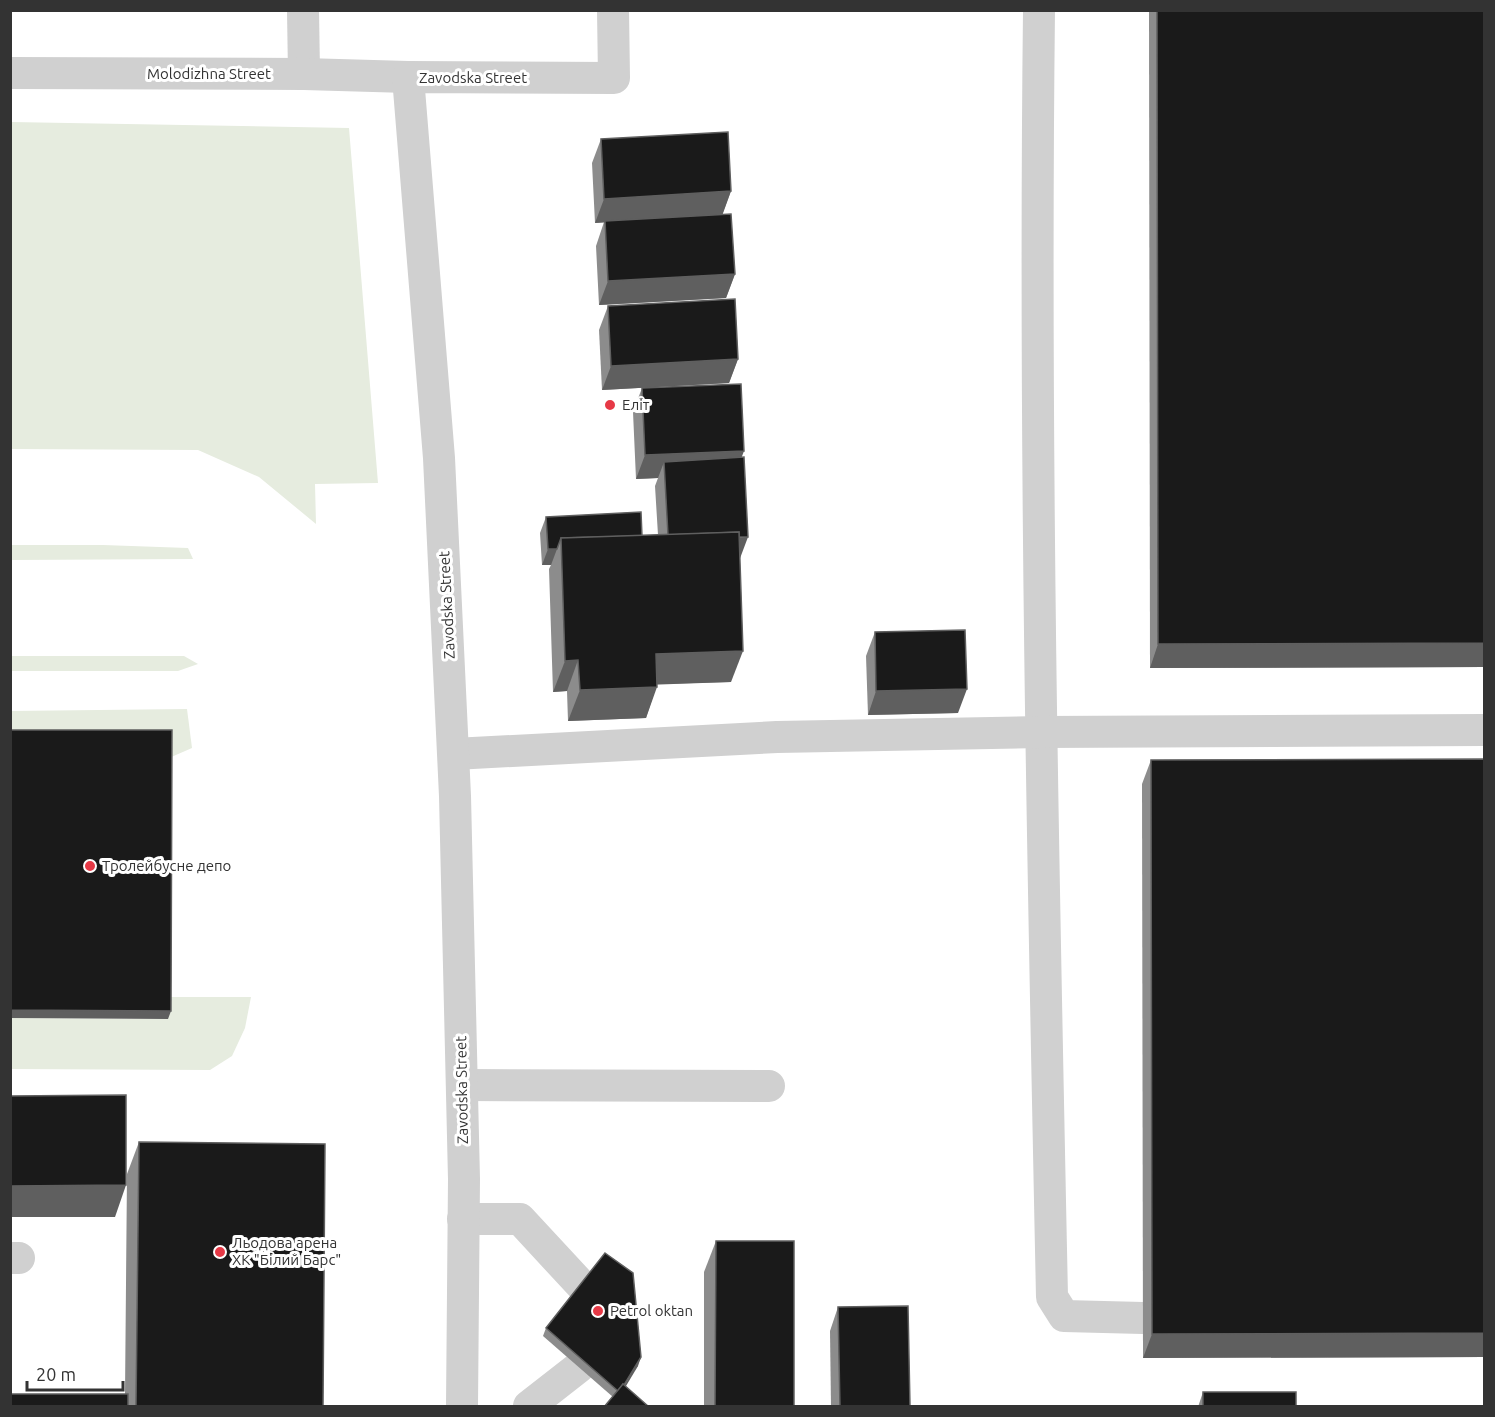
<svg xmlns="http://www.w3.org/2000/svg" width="1495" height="1417" viewBox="0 0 1495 1417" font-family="Ubuntu,sans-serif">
<rect width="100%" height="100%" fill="#fff"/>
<g fill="#e6ecdf">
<path d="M11,122L349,128L378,483L315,484L316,524L259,477L198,450L11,449Z"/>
<path d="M11,545H103L188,548L193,559L11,560Z"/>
<path d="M11,656H184L198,664L178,671H11Z"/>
<path d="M187,709L192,748L169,758L11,738L10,711Z"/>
<path d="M168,997H251L245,1028L232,1056L210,1070L11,1069V1018L168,1019Z"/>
</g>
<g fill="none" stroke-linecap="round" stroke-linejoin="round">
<g stroke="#d0d0d0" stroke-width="32">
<path d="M303,10L304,74"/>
<path d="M1039,10C1034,439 1043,868 1052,1297L1064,1316L1143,1318"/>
<path d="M10,73L304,74L408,77"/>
<path d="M454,754L777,737L1040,732L1484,730"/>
<path d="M462,1085L769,1086"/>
<path d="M463,1219H520L582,1286"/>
<path d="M10,1258H19"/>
<path d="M462,1406L464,1179L455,796L439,458L408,77L614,78L613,10"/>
<path d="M529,1406L579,1367"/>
</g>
</g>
<g fill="#8c8c8c">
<path d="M1149,10H1485V667L1150,668Z"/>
<path d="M601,139L731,191L722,215L735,274L726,298L599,305L596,246L604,222L595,223L592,163Z"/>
<path d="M608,306L738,359L729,383L602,390L599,330Z"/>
<path d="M642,388L741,458L740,559L731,682L657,684L646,718L568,721L567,691L553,692L549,569L551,565H542L540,533L546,517L642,536L658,535L655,486L658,478L636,479L633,412Z"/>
<path d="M875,632L958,713L868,715L866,656Z"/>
<path d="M1485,759V1357L1143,1358L1142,784L1151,760Z"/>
<path d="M139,1142L323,1407H10L125,1394L127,1174Z"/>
<path d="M716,1241L794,1407H704V1272Z"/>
<path d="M838,1307L910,1407H831L830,1331Z"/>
<path d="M546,1328L638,1366L613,1397L543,1336Z"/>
<path d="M1203,1392L1296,1407H1198Z"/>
</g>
<g fill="#5f5f5f">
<path d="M731,191L722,216L595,223L604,199Z"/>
<path d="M735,274L726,298L599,305L608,281Z"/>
<path d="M738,359L729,383L602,390L611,366Z"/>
<path d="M744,451L735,475L664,462L658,478L636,479L645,455Z"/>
<path d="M748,537L739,561L668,541Z"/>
<path d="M548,549H557L551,565H542Z"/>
<path d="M1485,643V667L1150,668L1158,644Z"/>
<path d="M743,651L731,682L645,685L656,654Z"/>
<path d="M578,660L567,691L553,692L565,661Z"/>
<path d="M657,687L646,718L568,721L580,690Z"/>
<path d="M967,689L958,713L868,715L876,691Z"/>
<path d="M10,1010L171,1011L168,1019L10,1018Z"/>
<path d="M126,1185L115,1217H10V1186Z"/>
<path d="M1485,1333V1357L1143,1358L1152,1334Z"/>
<path d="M641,1357L638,1366L617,1401L620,1393Z"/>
</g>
<g fill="#1a1a1a" stroke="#5f5f5f" stroke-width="1.5">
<path d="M1157,10H1485V643L1158,644Z"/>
<path d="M728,132L731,191L604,199L601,139Z"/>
<path d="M731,214L735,274L608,281L605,221Z"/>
<path d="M735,299L738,359L611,366L608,306Z"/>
<path d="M741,384L744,451L645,455L642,388Z"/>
<path d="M744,457L748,537H739V532L668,535L664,462Z"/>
<path d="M641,512L642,536L561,538L557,549H548L546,517Z"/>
<path d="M739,532L743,651L656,654L657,687L580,690L578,660L565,661L561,538Z"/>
<path d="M965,630L967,689L876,691L875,632Z"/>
<path d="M10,730H172L171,1011L10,1010Z"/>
<path d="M1485,759V1333L1152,1334L1151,760Z"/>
<path d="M126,1095V1185L10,1186V1096Z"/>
<path d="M139,1142L325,1144L323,1407H136Z"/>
<path d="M716,1241H794V1407H715Z"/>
<path d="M605,1253L633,1273L641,1357L624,1385L623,1384L618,1391L546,1328Z"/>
<path d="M908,1306L910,1407H840L838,1307Z"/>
<path d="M623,1384L649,1407H604Z"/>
<rect x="1203" y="1392" width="93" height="15"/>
<rect x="10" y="1394" width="118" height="13"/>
</g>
<g fill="#e63946" stroke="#fff" stroke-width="2">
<circle cx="610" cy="405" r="6"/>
<circle cx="90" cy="866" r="6"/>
<circle cx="220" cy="1252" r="6"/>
<circle cx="598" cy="1311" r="6"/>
</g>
<g text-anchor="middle" stroke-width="6" stroke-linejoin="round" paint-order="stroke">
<g font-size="15" fill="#333" stroke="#fff">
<text x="209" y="79">Molodizhna Street</text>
<text x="473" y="83">Zavodska Street</text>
<text transform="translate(447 605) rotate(-93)" y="5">Zavodska Street</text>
<text transform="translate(462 1090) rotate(-91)" y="5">Zavodska Street</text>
</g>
<g font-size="15" fill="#333" stroke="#fff" text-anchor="start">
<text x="622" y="410">Еліт</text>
<text x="102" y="871">Тролейбусне депо</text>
<text x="232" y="1248">Льодова арена<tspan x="232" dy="17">ХК "Білий Барс"</tspan></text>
<text x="610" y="1316">Petrol oktan</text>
</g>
</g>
<rect width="1495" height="1417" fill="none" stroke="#333333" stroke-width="24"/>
<path d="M27 1381v9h96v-9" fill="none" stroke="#333333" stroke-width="3"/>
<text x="36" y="1381" font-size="18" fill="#333333" stroke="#ffffff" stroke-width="4.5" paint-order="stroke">20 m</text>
</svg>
